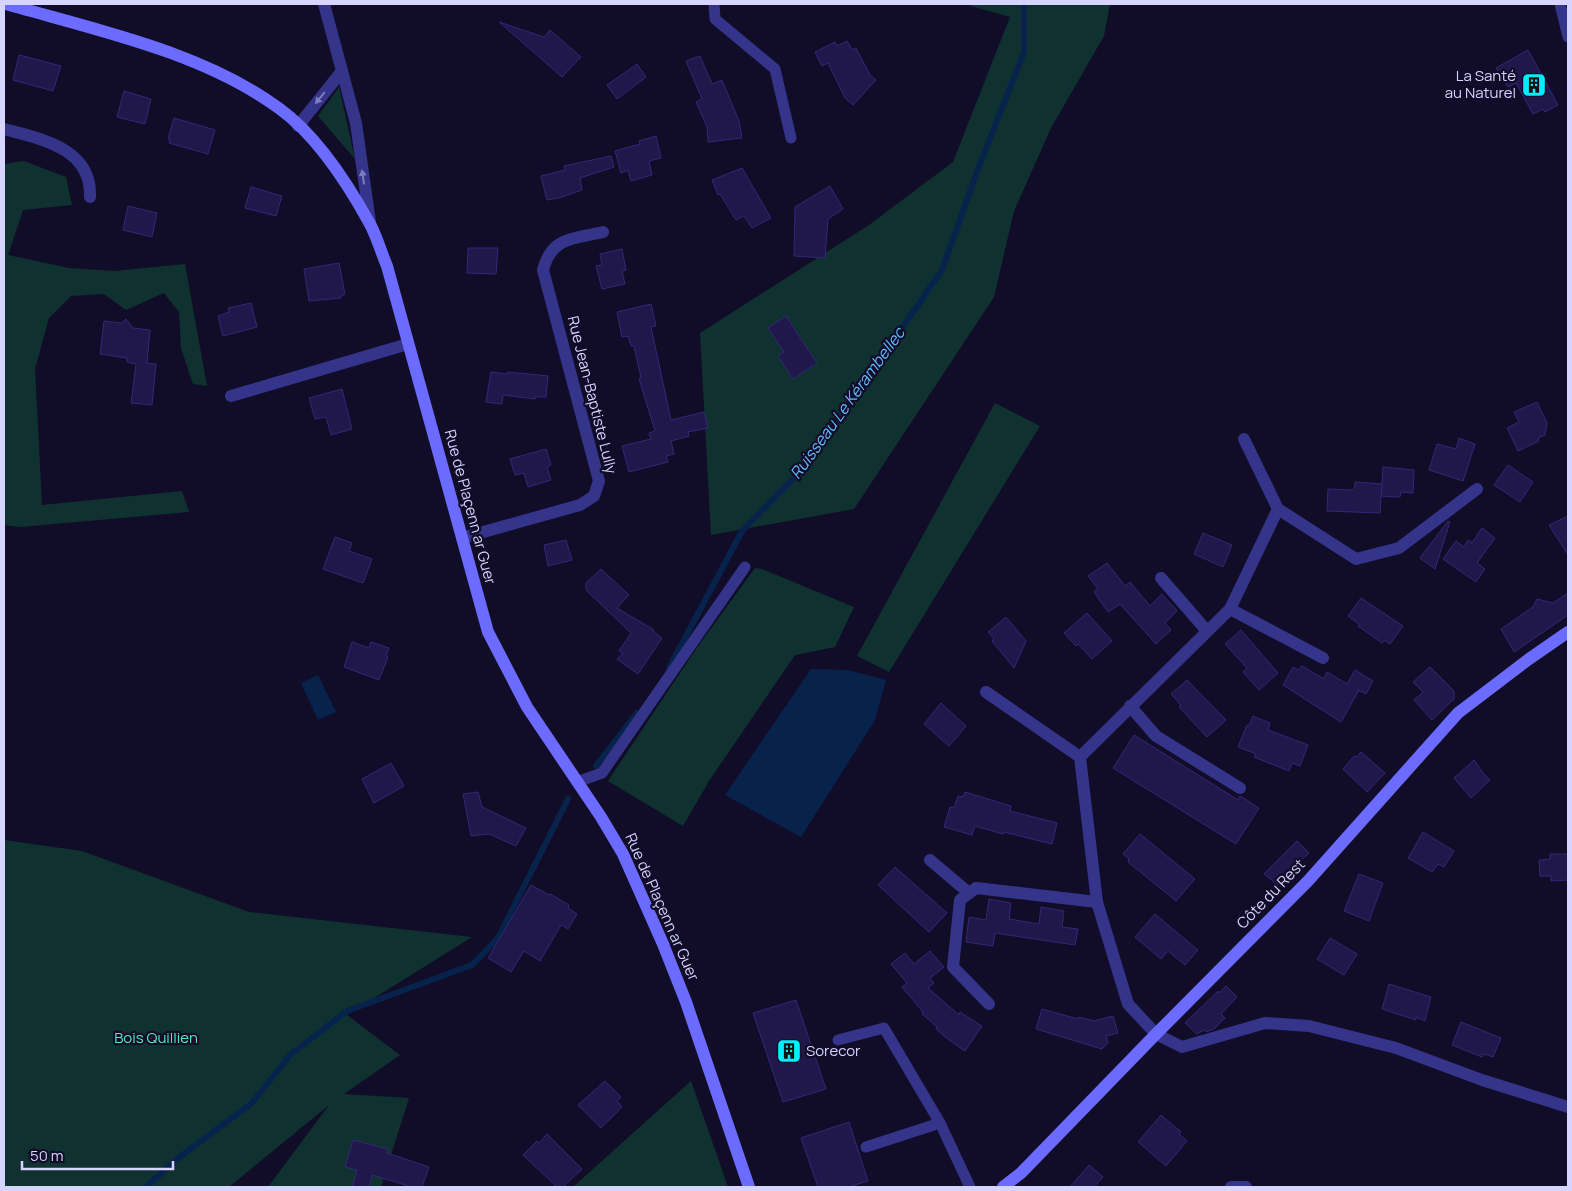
<svg xmlns="http://www.w3.org/2000/svg" width="1572" height="1191" viewBox="0 0 1572 1191" font-family="Manrope,sans-serif">
<rect width="100%" height="100%" fill="#110d28"/>
<g fill="#0f3230">
<path d="M971,4H1110L1104,36L1051,128L1014,211L994,297L854,509L711,535L700,333L869,225L953,162L1010,17L971,6Z"/>
<path d="M339,87L355,159L318,116Z"/>
<path d="M24,161L66,177L72,205L23,210L8,255L69,268L114,271L185,264L207,386L193,384L181,348L179,312L164,293L126,310L104,294L71,296L49,318L35,369L42,505L182,491L189,512L20,527L4,525V164Z"/>
<path d="M995,403L1040,426L889,672L857,656Z"/>
<path d="M755,568L762,569L854,607L835,647L795,655L709,781L683,826L608,781L696,649Z"/>
<path d="M4,840L82,851L249,912L472,937L347,1015L400,1055L344,1094L409,1098L381,1187H268L329,1105L229,1187H4Z"/>
<path d="M691,1081L728,1187H573Z"/>
</g>
<g fill="#07234c">
<path d="M811,669L848,670L886,680L875,720L801,837L725,795Z"/>
<path d="M318,675L336,712L318,720L301,683Z"/>
</g>
<g fill="none" stroke-linecap="round" stroke-linejoin="round">
<g stroke="#07234c" stroke-width="6">
<path d="M669,668L742,531L794,478L835,425L942,270L978,169L1024,52V4"/>
<path d="M596,766L637,713"/>
<path d="M146,1187L177,1159L252,1103L290,1055L347,1011L472,965L498,938L568,799"/>
</g>
</g>
<g fill="#20174a" stroke="#342779">
<path d="M499,22L544,37L550,30L581,57L562,77Z"/>
<path d="M847,41L852,50L856,48L870,75L876,80L853,105L845,98L828,63L822,66L815,52L835,42L837,46Z"/>
<path d="M1528,50L1558,105L1545,112L1543,109L1533,114L1516,83L1508,87L1496,68Z"/>
<path d="M19,55L61,66L53,91L13,80Z"/>
<path d="M700,56L712,84L722,80L739,121L742,138L708,142L707,127L696,102L702,99L686,61Z"/>
<path d="M637,64L646,77L617,99L607,85Z"/>
<path d="M124,91L151,99L145,124L117,117Z"/>
<path d="M174,118L215,130L208,154L169,143L170,139H168Z"/>
<path d="M656,136L661,158L649,161L652,175L631,181L628,170L621,173L615,151L640,144L639,141Z"/>
<path d="M611,156L614,167L580,178L582,190L559,198L547,200L541,176L565,170L564,166Z"/>
<path d="M742,168L771,218L752,228L744,216L736,220L720,194L718,195L712,180Z"/>
<path d="M830,186L843,209L828,219L825,258L794,256L795,207Z"/>
<path d="M251,187L282,196L276,216L245,208Z"/>
<path d="M128,206L157,213L152,237L123,230Z"/>
<path d="M468,248H498L496,274L467,273Z"/>
<path d="M622,249L626,270L622,271L625,284L602,289L596,266L602,265L600,254Z"/>
<path d="M339,263L345,294L341,296V298L309,301L304,269Z"/>
<path d="M251,303L257,327L223,336L218,316L229,312L228,308Z"/>
<path d="M651,304L656,326L651,327L671,420L704,412L708,428L688,432L689,436L671,441L674,454L666,456L668,462L629,472L622,446L651,439L649,433L655,431L639,379L641,378L634,346H631L628,336L622,337L617,312Z"/>
<path d="M786,316L817,363L793,379L778,356L784,352L768,328Z"/>
<path d="M126,319L133,328L150,330L147,363L156,364L152,405L131,403L136,364L127,362V358L100,354L104,321L121,323Z"/>
<path d="M491,372L507,374L508,372L548,376L546,397H535V399L503,395L502,404L486,402Z"/>
<path d="M342,389L352,429L331,435L326,417L315,419L309,398Z"/>
<path d="M1537,402L1547,423L1545,435L1538,438L1539,441L1518,451L1507,428L1519,422L1514,412Z"/>
<path d="M1459,438L1475,444L1463,481L1429,470L1437,444L1456,449Z"/>
<path d="M546,449L551,465L547,467L551,480L528,487L524,473L515,475L510,459Z"/>
<path d="M1508,465L1533,482L1520,502L1494,485Z"/>
<path d="M1383,467L1414,470L1413,493L1401,492L1400,497L1381,496Z"/>
<path d="M1355,482L1382,484L1380,513L1327,511L1328,489L1354,490Z"/>
<path d="M1568,516V555L1549,525Z"/>
<path d="M1448,521L1450,522L1435,569L1420,558Z"/>
<path d="M1482,528L1495,538L1477,563L1485,569L1476,582L1443,559L1456,541L1464,547L1468,540L1472,543Z"/>
<path d="M1203,533L1232,545L1223,567L1194,554Z"/>
<path d="M335,537L352,543L349,551L372,559L363,583L323,569Z"/>
<path d="M566,540L572,560L548,566L544,545Z"/>
<path d="M1107,563L1125,586L1130,582L1150,606L1162,594L1177,611L1165,623L1171,630L1156,644L1120,604L1108,612L1094,592L1098,589L1088,576Z"/>
<path d="M601,569L629,595L617,608L654,630L653,631L662,638L638,674L617,659L623,653L619,651L631,633L586,590V583Z"/>
<path d="M1568,593V615L1514,652L1501,629L1533,607L1537,599L1553,603Z"/>
<path d="M1361,598L1403,626L1390,644L1384,640L1382,643L1358,626L1359,624L1348,616Z"/>
<path d="M1087,613L1112,641L1092,659L1078,644L1076,646L1064,633Z"/>
<path d="M1006,617L1026,641L1014,668L992,641L994,639L988,632Z"/>
<path d="M1241,630L1278,673L1259,690L1243,672L1247,668L1225,644Z"/>
<path d="M352,642L369,648L371,642L389,648L386,656L388,657L379,680L344,667Z"/>
<path d="M1302,666L1324,679L1327,672L1347,684L1355,670L1373,681L1366,694L1358,690H1359L1341,722L1283,685L1293,667L1298,670Z"/>
<path d="M1430,667L1454,691V699L1432,720L1414,700L1423,692L1413,682Z"/>
<path d="M1187,680L1226,720L1207,737L1179,707L1181,705L1171,694Z"/>
<path d="M941,703L966,726L949,746L924,724Z"/>
<path d="M1253,716L1270,723L1268,730L1308,745L1300,766L1292,763L1289,771L1254,757L1256,754L1238,747L1247,725L1249,726Z"/>
<path d="M1134,735L1238,800L1240,796L1259,808L1236,844L1113,768Z"/>
<path d="M1361,752L1385,773L1367,792L1343,769L1354,756L1357,757Z"/>
<path d="M1474,760L1483,773L1490,780L1471,798L1454,778Z"/>
<path d="M391,763L404,786L374,803L362,779Z"/>
<path d="M478,792L482,807L526,828L516,846L489,834L471,836L463,794Z"/>
<path d="M965,792L1011,806L1010,811L1057,823L1052,844L1004,832L1003,834L975,826L972,835L944,827L950,807L954,808L958,796L963,797Z"/>
<path d="M1423,832L1454,851L1444,867L1438,864L1432,872L1408,858Z"/>
<path d="M1140,834L1195,879L1176,901L1128,862L1129,859L1123,854Z"/>
<path d="M1297,841L1309,853L1293,867L1278,885L1264,874Z"/>
<path d="M1550,854H1568V880L1551,881V876H1540L1539,860L1550,859Z"/>
<path d="M895,867L947,913L929,932L878,885Z"/>
<path d="M1359,874L1383,883L1369,921L1344,911Z"/>
<path d="M531,885L549,895L550,894L569,905L568,908L577,914L568,929L561,925L540,961L524,951L511,972L488,958Z"/>
<path d="M989,899L1011,903L1009,919L1039,924L1041,907L1064,911L1062,927L1078,929L1075,945L995,933L993,946L966,942L969,917L986,920Z"/>
<path d="M1155,914L1198,950L1185,965L1168,951L1161,959L1135,937Z"/>
<path d="M1330,938L1357,954L1344,975L1317,959Z"/>
<path d="M930,951L944,967L930,978L934,983L928,988L959,1015L960,1012L982,1026L965,1051L949,1040L936,1029L937,1027L922,1014L923,1012L902,987L907,983L891,964L905,953L914,964Z"/>
<path d="M1389,984L1431,997L1425,1021L1416,1017V1020L1382,1009Z"/>
<path d="M1226,986L1237,997L1221,1014L1225,1018L1214,1029L1206,1032L1204,1030L1197,1034L1185,1023L1218,991L1219,993Z"/>
<path d="M796,1000L826,1089L783,1102L753,1013Z"/>
<path d="M1042,1009L1078,1019L1079,1017L1094,1021L1113,1016L1118,1033L1106,1036L1108,1043L1102,1049L1036,1029Z"/>
<path d="M1461,1022L1501,1038L1493,1057L1484,1054L1482,1057L1452,1045Z"/>
<path d="M605,1081L621,1097L617,1101L622,1107L601,1128L578,1105Z"/>
<path d="M1161,1115L1181,1132L1179,1134L1187,1141L1166,1166L1138,1142Z"/>
<path d="M849,1122L868,1181L848,1187H818L801,1138Z"/>
<path d="M547,1134L582,1169L563,1187H557L523,1155L537,1141L539,1143Z"/>
<path d="M353,1140L388,1149L387,1153L429,1167L422,1187H412L372,1175L369,1187H352L357,1170L345,1167Z"/>
<path d="M1089,1165L1103,1177L1094,1187H1070Z"/>
</g>
<g fill="none" stroke-linecap="round" stroke-linejoin="round">
<g stroke="#34348b" stroke-width="11">
<path d="M714,4L715,19L775,69L791,138"/>
<path d="M1560,4L1568,37"/>
<path d="M577,782L602,773L745,567"/>
<path d="M838,1040L884,1028L940,1123"/>
<path d="M866,1147L940,1123L970,1187"/>
</g>
<g stroke="#34348b" stroke-width="12">
<path d="M324,4L356,123L370,222"/>
<path d="M298,126L342,71"/>
<path d="M4,129C41,139 92,148 90,197"/>
<path d="M231,396L408,344"/>
<path d="M1244,439L1278,509L1230,609L1080,757L1097,902L1128,1004L1156,1034L1182,1047L1265,1023L1309,1026L1396,1048L1482,1080L1568,1107"/>
<path d="M1278,509L1356,559L1399,548L1477,489"/>
<path d="M462,538L580,505L594,496L599,481L543,270C552,236 574,239 603,232"/>
<path d="M1161,578L1207,631"/>
<path d="M1230,609L1323,658"/>
<path d="M986,692L1080,757"/>
<path d="M1130,706L1156,736L1240,788"/>
<path d="M930,860L969,893"/>
<path d="M989,1004L953,967L960,900L976,888L1097,902"/>
<path d="M1231,1187H1246"/>
</g>
<g stroke="#6b6cff" stroke-width="12">
<path d="M6,4C96,30 203,52 280,109C317,136 348,184 370,224C377,237 381,252 387,266L488,632L527,707L601,817L623,854L663,944L686,1002L749,1187"/>
<path d="M1003,1187L1021,1173L1156,1034L1308,881L1458,713L1529,659L1568,632"/>
</g>
</g>
<defs><path id="oneway-solid" d="M-6-.8H1V-3.2L6.5 0L1 3.2V.8H-6Z" transform="scale(1.25)"/></defs>
<g fill="#7d7cbf">
<use href="#oneway-solid" transform="translate(320 98) rotate(129)"/>
<use href="#oneway-solid" transform="translate(363 177) rotate(-98)"/>
</g>
<defs>
<symbol id="building-square" viewBox="-11 -11 22 22"><rect x="-9" y="-9" width="18" height="18" rx="4" fill="#0ef" stroke="#110d28"/><path d="M-4-6H4V6H1V3H-1V6H-4ZM-2.5-4.3h1.7v1.8h-1.7ZM.8-4.3h1.7v1.8H.8ZM-2.5-1h1.7V.8h-1.7ZM.8-1h1.7V.8H.8Z" fill="#111"/></symbol>
</defs>
<g fill-rule="evenodd">
<use href="#building-square" x="1520" y="71" width="28" height="28"/>
<use href="#building-square" x="775" y="1037" width="28" height="28"/>
</g>
<g text-anchor="middle" stroke-width="4.5" stroke-linejoin="round" paint-order="stroke">
<g font-size="15" fill="#d7d4ff" stroke="#110d28" text-anchor="end">
<text x="1516" y="81">La Santé<tspan x="1516" dy="17">au Naturel</tspan></text>
<text x="806" y="1056" text-anchor="start">Sorecor</text>
</g>
<g font-size="15" fill="#d7d4ff" stroke="#110d28">
<text transform="translate(592 395) rotate(76)" y="5">Rue Jean-Baptiste Lully</text>
<text transform="translate(470 507) rotate(75)" y="5">Rue de Plaçenn ar Guer</text>
<text transform="translate(1271 894) rotate(-46)" y="5">Côte du Rest</text>
<text transform="translate(662 907) rotate(66)" y="5">Rue de Plaçenn ar Guer</text>
</g>
<g font-size="15" fill="#54ebc0" stroke="#110d28">
<text x="156" y="1043">Bois Quillien</text>
</g>
<g font-size="16" font-style="italic" fill="#62bbff" stroke="#110d28">
<text transform="translate(847 403) rotate(-54)" y="6">Ruisseau Le Kérambellec</text>
</g>
</g>
<rect width="1572" height="1191" fill="none" stroke="#d7d4ff" stroke-width="10"/>
<path d="M22 1161v8h151v-8" fill="none" stroke="#d7d4ff" stroke-width="2.5"/>
<text x="30" y="1161" font-size="15" fill="#d7d4ff" stroke="#110d28" stroke-width="4" paint-order="stroke">50 m</text>
</svg>
